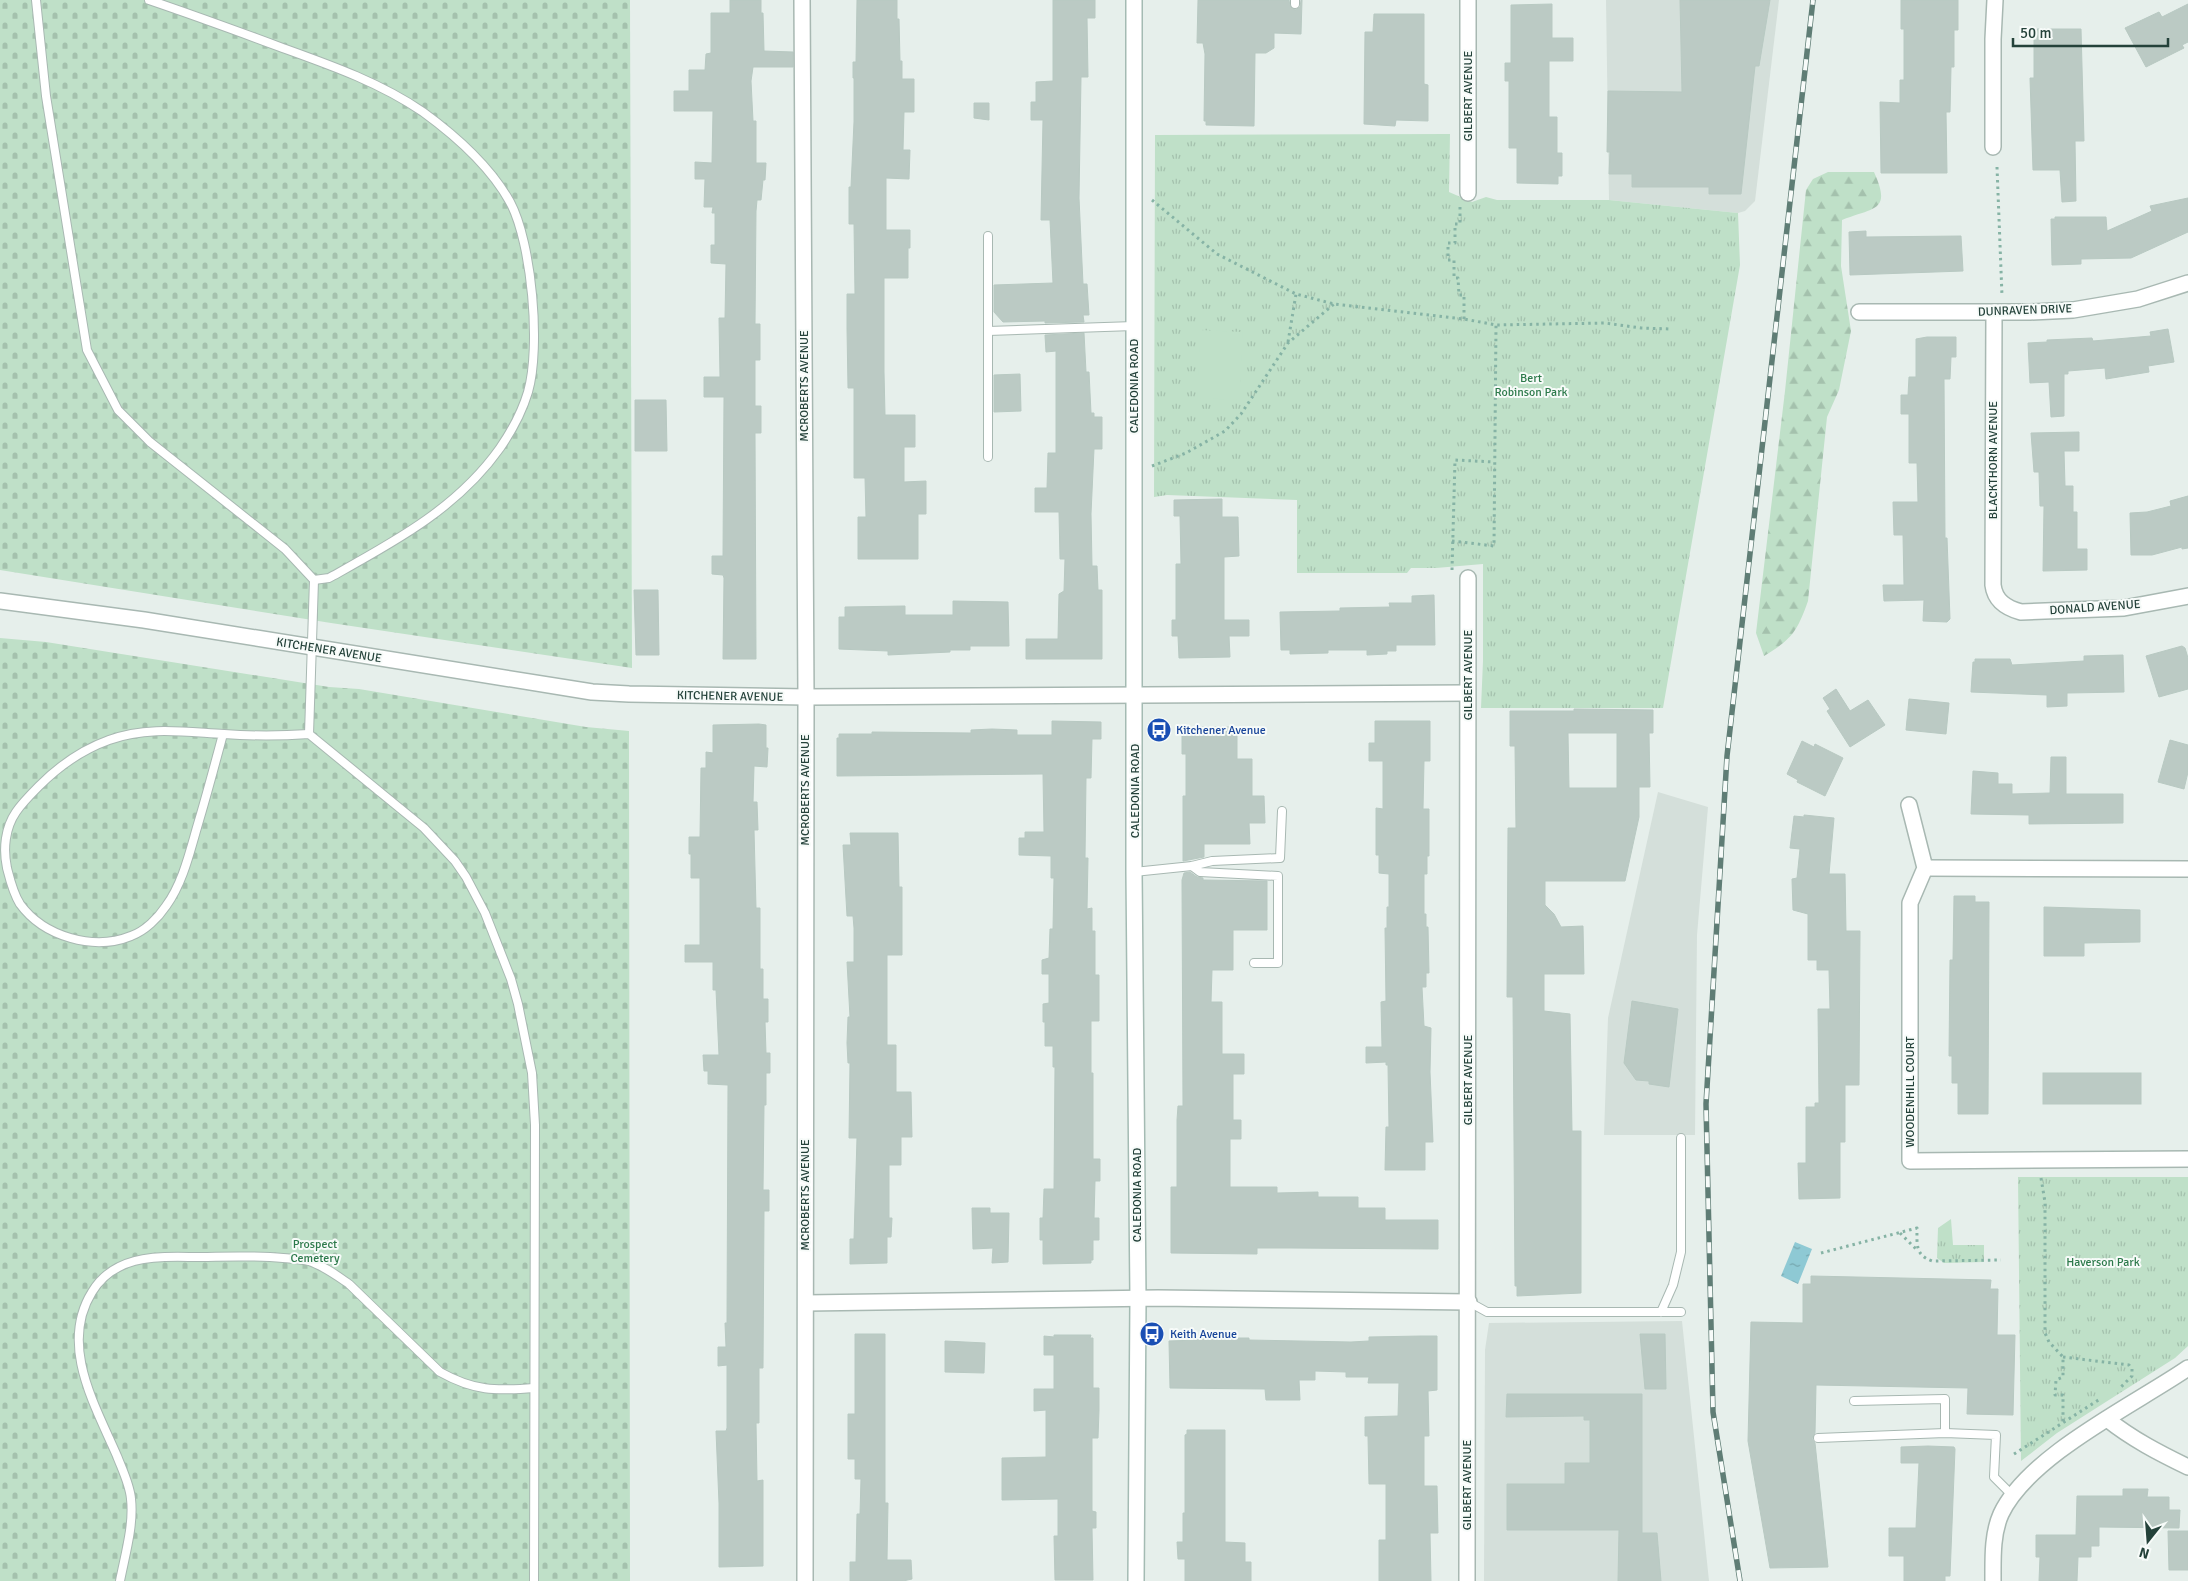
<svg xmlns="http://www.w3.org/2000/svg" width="2188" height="1581" viewBox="0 0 2188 1581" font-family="Signika,sans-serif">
<defs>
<pattern id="forest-firs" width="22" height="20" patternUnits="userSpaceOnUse" patternTransform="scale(1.25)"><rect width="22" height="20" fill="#bfe0c8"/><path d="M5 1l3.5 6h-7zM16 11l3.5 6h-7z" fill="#a4c1ad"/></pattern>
<pattern id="cemetery-stones" width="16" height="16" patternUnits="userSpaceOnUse" patternTransform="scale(1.25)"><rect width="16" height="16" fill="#bfe0c8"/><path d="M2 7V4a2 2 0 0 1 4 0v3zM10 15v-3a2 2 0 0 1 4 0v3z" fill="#a4c1ad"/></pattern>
<pattern id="park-tufts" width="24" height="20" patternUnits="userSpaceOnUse" patternTransform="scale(1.25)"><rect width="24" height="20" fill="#bfe0c8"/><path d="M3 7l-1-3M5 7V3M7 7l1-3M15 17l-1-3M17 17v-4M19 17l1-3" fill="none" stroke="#a4c1ad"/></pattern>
<pattern id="water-ripples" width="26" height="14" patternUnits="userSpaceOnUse" patternTransform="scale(1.25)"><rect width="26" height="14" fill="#8ec9d4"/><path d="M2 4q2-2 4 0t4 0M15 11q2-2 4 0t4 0" fill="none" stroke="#74a5ad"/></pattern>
</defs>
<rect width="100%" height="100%" fill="#e6efeb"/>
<g fill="#d4dfda">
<path d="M1606,0H1779L1755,201L1745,211L1738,213L1609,200Z"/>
<path d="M1658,792L1708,807L1697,935L1695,1135H1604L1608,1018Z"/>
<path d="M1682,1321L1709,1581H1484L1485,1350L1489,1323Z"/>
</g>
<path fill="url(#forest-firs)" d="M1828,172H1874C1892,212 1874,207 1842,220L1841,266L1851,331L1839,390L1827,417L1808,601C1797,632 1792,639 1764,656L1756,633L1785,391L1806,190L1813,179Z"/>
<g fill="url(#cemetery-stones)">
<path d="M0,0H630L632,668L331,623L0,570Z"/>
<path d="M0,638L46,642L329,687L359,689L586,727L629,731L630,1581H0Z"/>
</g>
<g fill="url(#park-tufts)">
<path d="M1450,134L1449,192L1472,202L1486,197L1497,200H1609L1738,213L1740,265L1663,708H1481L1483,661V564L1436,568H1411L1407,573H1297V500L1167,495L1154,497L1155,135Z"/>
<path d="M2018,1177H2188V1346L2175,1358L2057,1433L2021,1461Z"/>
<path d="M1951,1219L1953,1245H1984V1262L1944,1263L1937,1258L1938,1228Z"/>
</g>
<path fill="#bfe0c8" d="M1200,330L1243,332L1240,400L1197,398Z"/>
<path fill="url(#water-ripples)" d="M1795,1242L1812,1249L1798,1284L1781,1276Z"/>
<g fill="#bbcac4" stroke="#b8c9c2" fill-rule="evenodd">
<path d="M730,0H761V13H763L764,51L793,52V67H753L751,81L753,121H756V163H766L765,180H763L761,200H757L756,211L755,324H760V360H755V406H761V433H755L756,659H723L724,578L723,575L712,574V556H723L724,397H704V377H720L719,318H725L726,264L711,263V245H715V213H712L713,207H704L705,179H695V162L712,163L713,111H674V91H689V70H705L706,54L711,53V13H730Z"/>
<path d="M857,0H897V19H899L900,61H902V79H914V112H904L903,150H910L909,179L886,178V230H910V248H908V278H884V372L885,415H915V447H904V482L926,481V514H918V559H858V517H866L865,478H854V388H848L847,328V294H855L854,224H849V187H851L854,122V78H853V62H856Z"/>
<path d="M1053,0H1095V18H1087L1088,77H1081L1079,198L1083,284H1087L1089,315H1083L1084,322L1045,323V321L1003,322L994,312V285L1053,283L1050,220H1041L1043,120H1031V102H1036V82L1053,81Z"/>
<path d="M1198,0H1289L1290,6L1295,10L1300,7L1301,0H1302L1301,34L1274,33V48L1266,53H1255L1254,126L1206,125V121H1204L1205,54L1203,43H1197Z"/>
<path d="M1680,0H1770L1759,66H1755L1741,194H1709V187H1632V174H1609L1610,152H1607L1608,91L1682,92Z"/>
<path d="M1901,0H1958V30H1954V67H1951L1950,112H1946L1947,173H1881L1880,102L1900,103V80H1904V29H1901Z"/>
<path d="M1552,4V38H1573V61H1549V117H1557V153H1562V176H1558V184L1517,183V148H1509V81H1505V63H1511V5Z"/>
<path d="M2188,4V42L2182,45L2184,48L2146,67L2125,28L2159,12L2162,17Z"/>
<path d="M1374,14H1424V84L1428,85V121L1396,120L1395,126L1364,124L1365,32H1373Z"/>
<path d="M2037,29H2081L2084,141H2075L2076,201L2062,202L2060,170H2033L2030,78H2034V40H2037Z"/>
<path d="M974,103H989V120L974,118Z"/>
<path d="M2188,198V232L2131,258L2081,259V264L2052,265L2051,219H2055V217H2106L2107,231L2152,211L2150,206Z"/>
<path d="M1866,231V237L1961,236L1963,271L1850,275L1849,232Z"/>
<path d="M2168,329L2174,362L2148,366L2149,372L2106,379L2105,368L2068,371V374H2064V416L2051,417L2049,382L2030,383L2028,343L2047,342V340L2092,338L2093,341L2151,336L2150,332Z"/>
<path d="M1084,333L1086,372H1089L1091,413H1094V417H1102V449H1094L1091,514L1092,566H1097L1098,590H1102V659H1026V639H1058L1059,594L1064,591L1065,559H1060L1059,512H1035V488H1047L1048,453H1056V351L1046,352L1045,335Z"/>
<path d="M1927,337H1956V357H1951L1950,379H1944L1945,538H1947L1950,619L1947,622L1923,621L1924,600L1884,601L1883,585H1904L1903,535H1894L1893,502H1918L1917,463H1909V414H1901V395H1908L1909,377H1916V339Z"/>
<path d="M1020,374L1021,411L994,412V375Z"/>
<path d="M635,400H666L667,451H635Z"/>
<path d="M2079,432V451H2064L2065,486H2073V512H2077V549H2087V570L2043,571L2044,506H2040L2039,472H2034L2031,433Z"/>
<path d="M2188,496V548L2182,549V547L2152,555H2131L2130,513L2147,512L2171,506L2170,501Z"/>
<path d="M1222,499V517H1238L1239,556L1224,557V620H1249V636H1229L1230,657L1179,658L1178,636H1172V620H1176V564H1181L1180,516H1174V500Z"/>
<path d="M634,590H658L659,655H636Z"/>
<path d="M1434,595L1435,645H1396V651H1387V654L1367,655V650H1328V653L1290,654V650H1281L1280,612L1340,611V608L1390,607L1389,603H1412V596Z"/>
<path d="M953,601L1008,602L1009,646H970V650H950V652L888,655V651L839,649V617H845V607L905,606V615H953Z"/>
<path d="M2182,646L2185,648L2188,658V689L2159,697L2146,656Z"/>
<path d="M2123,655L2124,692L2067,693V706L2047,707V695L1971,692L1973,662H1975V659H2010L2012,665L2084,661V656Z"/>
<path d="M1836,689L1850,711L1868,700L1885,725L1850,747L1827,711L1830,709L1823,698Z"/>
<path d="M1909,699L1949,703L1946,734L1906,730Z"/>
<path d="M1574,709L1653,710V733H1649L1650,787H1639V817L1625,881H1545V905L1554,914L1561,927L1583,926L1584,974H1544V1011L1570,1014L1572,1131H1581V1293L1517,1296V1286H1515L1513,997H1507L1508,828H1516L1515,746H1510V711H1574ZM1568,733H1617V788H1569Z"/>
<path d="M1052,721L1101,722V739H1092L1091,778H1086L1085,858H1088L1087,909L1092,908V931H1095V975H1099V1021H1091V1073H1093V1159H1100V1181H1095L1094,1218H1099V1240H1093V1260H1091V1263L1043,1264V1240H1040V1218H1043L1044,1189H1054L1055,1067H1053V1046H1045V1022H1043V1004L1049,1003V974H1042V960L1049,958L1050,929H1053L1054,878H1051V856L1019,855V838H1025V832H1044L1043,774L837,776V738H839V734H872V732L971,733V730L992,729L1017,730V735H1052Z"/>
<path d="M1375,721H1430V761H1424L1423,809H1429V856H1427V874H1424V914H1426V927H1428L1429,973H1426V987H1422L1424,1026L1431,1028L1430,1072L1433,1142H1425V1170H1385L1386,1127H1389L1388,1065H1386V1062L1366,1063V1047H1382L1381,1002L1386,1001L1385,928H1387V907H1389V874L1379,873V855H1376V808L1383,809V761H1369V743H1375Z"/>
<path d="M759,724L766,725V748H768L767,767L754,766L753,802H757L758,830H754L756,908H760V969H763V999H768V1022H765L766,1053H770V1073H766V1105H764L763,1190H769V1211H764L763,1368H759V1423H756L757,1481L763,1480V1566L719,1567V1503L716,1431H726L727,1428V1365L718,1366V1347H726L725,1323H727L728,1085L708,1084V1071H704L703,1055H719L716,990H713V962H685V945H700V878H691V854H689V837H700L701,768H706V752L713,753V725Z"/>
<path d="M1182,727H1237V759H1252V796H1264L1265,823H1249L1250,844H1204V857L1183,861V796H1186V754H1182Z"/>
<path d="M2170,740L2188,745V772L2184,789L2158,782Z"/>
<path d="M1802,741L1814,747L1815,744L1843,758L1825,796L1797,782L1798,780L1787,774Z"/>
<path d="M2051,757H2066V794H2123V823L2029,824V815L1971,814L1973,771L1998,773V784H2012V794L2050,793Z"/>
<path d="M1804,815L1834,818L1829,874H1845L1846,931H1860L1859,1085H1845V1142H1840V1198L1799,1199L1798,1163H1806V1107H1815V1103H1819L1818,1009H1830L1829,970H1817V960H1808V914L1793,910L1792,879L1797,878L1800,849L1790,848L1794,816L1804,817Z"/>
<path d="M850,833H898L899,887H902V955H887V1045H896V1092H911L912,1137H901V1165H889V1218H892L891,1237H887V1263L850,1264V1239H854L857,1138H849L850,1063H848L847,1043L848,1017H850L847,962H854V928L853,916H847L843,845H851Z"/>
<path d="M1190,872L1197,877L1203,878V880L1267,881V930H1233V970H1212L1211,1002H1222V1054H1244V1074H1233V1120H1241V1139H1230V1187H1277V1193L1318,1192V1197H1358V1208H1385V1220H1438V1249L1292,1248H1257V1254L1171,1253V1187H1177V1120L1178,1106H1183L1182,880L1184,873Z"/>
<path d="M1954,896H1975V902H1989L1988,1114H1958V1083H1952V1056H1949L1950,960H1953Z"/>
<path d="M2044,907L2140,910V942L2084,943V956H2044Z"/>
<path d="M1632,1001L1678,1009L1669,1087L1649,1084V1081L1636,1080L1624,1063Z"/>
<rect x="2043" y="1073" width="98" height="31"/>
<path d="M972,1208H990V1213H1009L1008,1262L992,1263L993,1248L973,1249Z"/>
<path d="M1811,1276L1991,1280L1990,1289H1998L1997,1335H2015L2013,1415L1967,1414L1968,1388L1816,1385L1815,1433L1812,1439L1815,1443L1828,1567L1770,1568L1748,1441L1751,1322L1803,1323V1284H1811Z"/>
<path d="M855,1334H885V1503H888L887,1560H911L912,1579L903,1581H850V1562H856L857,1514H860L861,1479H855V1459H848V1414H855Z"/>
<path d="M1640,1334H1665L1666,1389H1645Z"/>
<path d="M1054,1335H1091L1090,1338H1093V1388H1099V1410L1098,1438H1092V1511L1096,1512V1528H1092L1093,1580H1055L1054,1536H1058V1499L1002,1500V1458L1046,1457V1410L1034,1411V1389H1054V1355H1044V1336L1054,1337Z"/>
<path d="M1421,1336H1437V1390L1428,1391L1429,1436H1424V1486H1437L1438,1533H1430L1431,1581H1379V1540H1386V1484H1369L1368,1436H1365V1417L1398,1416L1399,1383H1368L1369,1377H1346V1372L1315,1371V1380H1299L1300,1400H1266L1265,1389L1170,1388L1169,1341L1197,1340V1338H1249V1340L1351,1342L1369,1341V1337Z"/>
<path d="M945,1341L985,1343L984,1373L945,1372Z"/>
<path d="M1507,1394H1642V1533H1657L1661,1581H1618L1619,1530H1507V1484H1565V1463H1590V1420H1584V1416L1506,1417Z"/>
<path d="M1187,1430H1225V1542L1245,1543V1562H1251V1581H1185V1559H1178L1177,1542H1183V1513H1185V1435L1187,1434Z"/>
<path d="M1928,1446L1954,1447L1955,1449L1950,1576H1945V1581H1904V1556H1889V1528H1916L1919,1463H1901V1447Z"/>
<path d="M2123,1489H2148L2147,1497H2169V1510H2180L2179,1528L2099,1527V1546H2091V1557H2078L2077,1581H2039L2040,1557H2036V1535H2076L2077,1496H2123Z"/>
<path d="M2168,1531H2188V1570H2169Z"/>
</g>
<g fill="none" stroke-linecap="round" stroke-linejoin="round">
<defs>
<g id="lane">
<path d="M36,0L46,96L87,350L118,410L150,442L285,549L314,580L309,734"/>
<path d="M149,0C193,15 237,31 280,47C330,65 379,82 423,112C456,136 490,166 510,202C532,243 541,347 528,392C522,412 511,432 500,448C457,509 392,543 329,578L314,580"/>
<path d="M1295,4V0"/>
<path d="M988,331L1134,326"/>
<path d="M988,457V236"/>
<path d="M223,734C215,764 207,794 198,824C190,851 183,883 166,906C158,918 145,931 131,936C94,951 44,937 20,904C13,893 10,880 7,868C3,849 5,828 16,812C22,803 31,794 39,786C60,765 81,750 109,740C147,726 185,732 224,734C252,736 280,736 309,734L424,828L455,861L466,877L485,913L511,979L518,1004L532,1073L535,1125L534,1581"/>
<path d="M1192,866L1200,872L1278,876V963H1254"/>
<path d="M1134,872L1192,866L1212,861L1280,858L1282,811"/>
<path d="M1469,1302L1487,1312H1681"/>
<path d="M1661,1312L1673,1285L1681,1252V1138"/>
<path d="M1854,1401L1945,1399V1433"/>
<path d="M1818,1438L1945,1433L1996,1435L1994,1477L2012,1495"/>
<path d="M120,1581C125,1555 134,1525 131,1499C130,1485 122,1469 117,1456C95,1405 59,1345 92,1292C113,1257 152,1256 189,1257C220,1257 252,1255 283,1258C292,1259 301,1259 309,1261C324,1266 336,1275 349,1284L440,1372C474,1391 495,1391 534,1388"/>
</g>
<g id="street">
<path d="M802,0L806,697L805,1581"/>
<path d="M1993,147V39L1995,0"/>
<path d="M1468,193V0"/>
<path d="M1859,312H2030L2073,310L2138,299L2188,283"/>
<path d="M1994,312L1993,585C1995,601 2006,608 2021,612L2124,608L2188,596"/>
<path d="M0,601L144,620L592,692L629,694L806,697L1467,693"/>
<path d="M1909,805L1925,868L1910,903V1161L2188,1159"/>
<path d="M1925,868L2188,869"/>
<path d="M806,1303L1158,1298L1469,1302"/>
<path d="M2107,1419C2132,1439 2159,1453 2188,1467"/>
<path d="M1467,1581L1468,578"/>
<path d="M1993,1581C1993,1559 1992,1534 2001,1514C2029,1455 2134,1405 2188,1368"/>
</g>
<path id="secondary" d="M1134,0V872L1138,1299L1136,1581"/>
</defs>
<use href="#lane" stroke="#a8b8b2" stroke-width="10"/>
<use href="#street" stroke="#a8b8b2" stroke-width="18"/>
<use href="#secondary" stroke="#a4bbb3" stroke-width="18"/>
<g stroke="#86b3a5" stroke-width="3" stroke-dasharray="2.5 4" stroke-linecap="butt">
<path d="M1997,167L2002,296"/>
<path d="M1152,200L1217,254L1296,294L1334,304L1464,319L1496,325L1605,323L1641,328L1672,329"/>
<path d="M1460,207V224H1455V243H1448V260H1454V278H1458L1459,295H1464V319"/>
<path d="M1288,342L1296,294"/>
<path d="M1152,466L1186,453L1225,431L1241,414L1288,343L1334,304"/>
<path d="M1452,541L1494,546L1496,325"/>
<path d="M1452,570L1455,460L1494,462"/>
<path d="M2041,1178L2045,1202V1333L2049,1342L2063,1357V1377L2056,1380L2055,1395H2063V1422"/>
<path d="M1900,1233L1917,1250"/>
<path d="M1821,1253L1917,1228C1917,1244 1915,1255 1932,1261L2001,1260"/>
<path d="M2063,1357L2129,1365L2132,1369V1376L2121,1387"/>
<path d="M2014,1454L2100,1399"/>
</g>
<use href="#lane" stroke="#fff" stroke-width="8"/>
<use href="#street" stroke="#fff" stroke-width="15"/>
<use href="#secondary" stroke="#fff" stroke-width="15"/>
<defs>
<path id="rail" d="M1740,1581L1713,1412L1706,1104L1727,756L1813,0"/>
</defs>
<use href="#rail" stroke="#5f7d75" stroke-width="5.5"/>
<use href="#rail" stroke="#f7fbf9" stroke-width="4" stroke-dasharray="11" stroke-linecap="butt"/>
</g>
<defs>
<symbol id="bus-disc" viewBox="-11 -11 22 22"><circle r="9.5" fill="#1a4fb4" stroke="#f7fbf9"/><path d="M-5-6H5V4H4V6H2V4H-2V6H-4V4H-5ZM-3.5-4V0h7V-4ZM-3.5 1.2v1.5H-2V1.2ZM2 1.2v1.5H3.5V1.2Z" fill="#fff"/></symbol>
</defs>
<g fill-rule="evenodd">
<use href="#bus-disc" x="1145" y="716" width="28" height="28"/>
<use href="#bus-disc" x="1138" y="1320" width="28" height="28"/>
</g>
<g text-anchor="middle" stroke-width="4" stroke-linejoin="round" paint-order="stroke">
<g font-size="12" fill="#24423a" stroke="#f7fbf9">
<text transform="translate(1468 96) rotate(-90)" y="4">GILBERT AVENUE</text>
<text transform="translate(2025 310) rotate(-2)" y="4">DUNRAVEN DRIVE</text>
<text transform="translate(804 386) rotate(-90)" y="4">MCROBERTS AVENUE</text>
<text transform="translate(1134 386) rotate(-90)" y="4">CALEDONIA ROAD</text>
<text transform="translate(1993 460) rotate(-90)" y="4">BLACKTHORN AVENUE</text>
<text transform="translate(2095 607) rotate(-4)" y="4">DONALD AVENUE</text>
<text transform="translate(329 650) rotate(9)" y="4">KITCHENER AVENUE</text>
<text transform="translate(1468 675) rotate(-90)" y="4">GILBERT AVENUE</text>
<text transform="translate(730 696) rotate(1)" y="4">KITCHENER AVENUE</text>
<text transform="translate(805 790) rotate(-90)" y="4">MCROBERTS AVENUE</text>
<text transform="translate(1135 791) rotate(-90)" y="4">CALEDONIA ROAD</text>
<text transform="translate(1468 1080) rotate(-90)" y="4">GILBERT AVENUE</text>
<text transform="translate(1910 1092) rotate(-90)" y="4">WOODENHILL COURT</text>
<text transform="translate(805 1195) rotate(-90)" y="4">MCROBERTS AVENUE</text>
<text transform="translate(1137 1195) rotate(-90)" y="4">CALEDONIA ROAD</text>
<text transform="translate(1467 1485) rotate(-90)" y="4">GILBERT AVENUE</text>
</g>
<g font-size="12" fill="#2d7a4b" stroke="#f7fbf9">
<text x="1531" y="382">Bert<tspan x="1531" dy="14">Robinson Park</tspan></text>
<text x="315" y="1248">Prospect<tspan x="315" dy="14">Cemetery</tspan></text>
<text x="2103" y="1266">Haverson Park</text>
</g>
<g font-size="12" fill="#164399" stroke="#f7fbf9" text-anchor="start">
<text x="1176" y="734">Kitchener Avenue</text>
<text x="1170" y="1338">Keith Avenue</text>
</g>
</g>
<g transform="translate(2148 1541) rotate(197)" stroke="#f7fbf9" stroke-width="4" paint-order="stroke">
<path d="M0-4L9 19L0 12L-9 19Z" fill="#24423a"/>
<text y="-8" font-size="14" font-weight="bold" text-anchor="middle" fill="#24423a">N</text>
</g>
<path d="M2013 38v8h155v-8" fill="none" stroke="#24423a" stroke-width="2.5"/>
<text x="2020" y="38" font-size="15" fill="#24423a" stroke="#f7fbf9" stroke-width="4" paint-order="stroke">50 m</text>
</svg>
